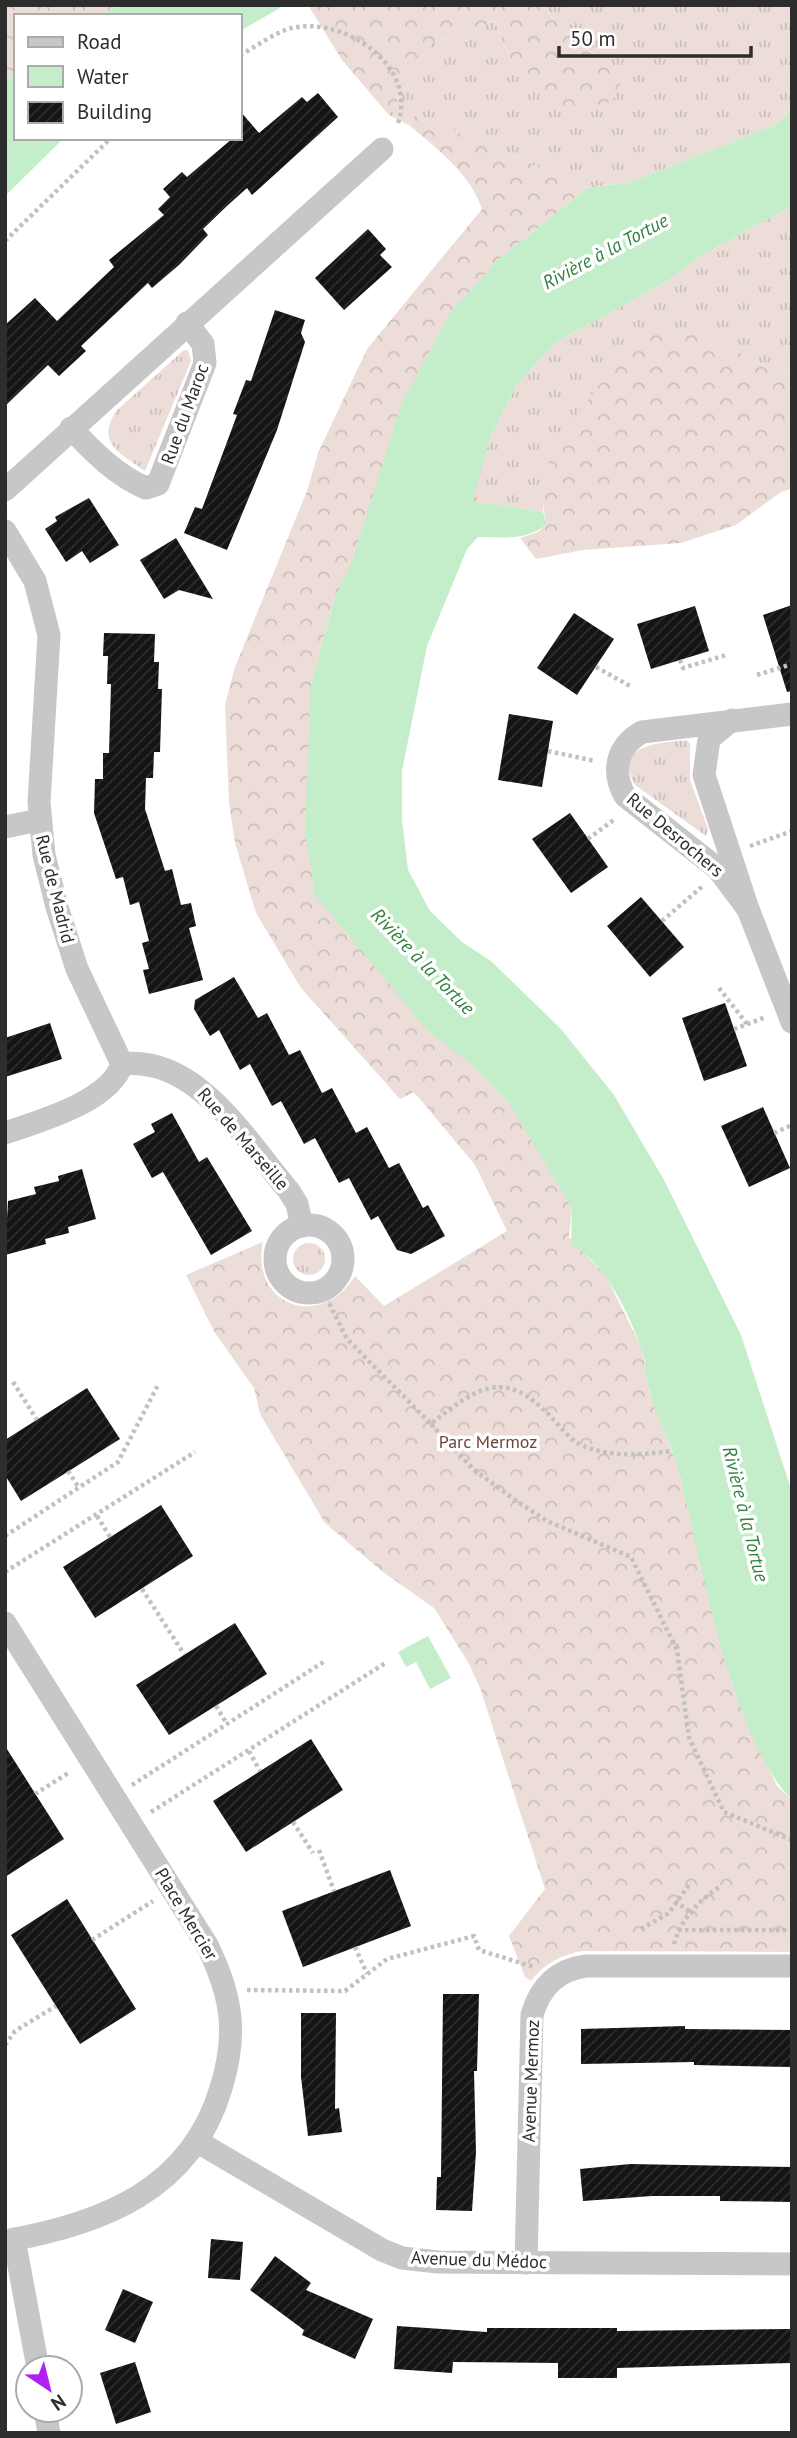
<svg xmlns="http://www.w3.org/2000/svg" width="797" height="2438" viewBox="0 0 797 2438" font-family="'PT Sans',sans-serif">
<defs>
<pattern id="grass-tufts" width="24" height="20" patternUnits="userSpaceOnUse" patternTransform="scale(1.75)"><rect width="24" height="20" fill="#ecddd9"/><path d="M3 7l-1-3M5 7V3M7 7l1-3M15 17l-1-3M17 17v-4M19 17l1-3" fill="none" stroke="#cbbebb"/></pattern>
<pattern id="forest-crowns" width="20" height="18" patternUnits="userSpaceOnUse" patternTransform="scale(1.75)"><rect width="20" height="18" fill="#ecddd9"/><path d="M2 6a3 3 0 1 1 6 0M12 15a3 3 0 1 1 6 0" fill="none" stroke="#cbbebb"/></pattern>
<pattern id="building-hatch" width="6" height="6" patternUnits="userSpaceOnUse" patternTransform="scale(1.75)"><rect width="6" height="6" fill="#141414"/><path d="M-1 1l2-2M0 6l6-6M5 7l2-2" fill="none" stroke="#2e2e2e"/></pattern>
</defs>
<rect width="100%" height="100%" fill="#fff"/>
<g fill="url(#grass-tufts)">
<path d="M541,5H792V108L777,124L631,182L587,188L416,114L409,125L389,115L431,43L495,21L512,65L612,64L579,45Z"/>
<path d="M792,206V369L770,371L731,347L546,471L543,512L472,501L490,437L516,386L555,343L666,282L699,257Z"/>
<path d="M184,350H188L191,361L145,471C120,453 95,443 117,410Z"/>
<path d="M687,740L690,744V780L708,829L706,836L635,785C612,744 660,743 687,740Z"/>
<circle cx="309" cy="1259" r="16"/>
</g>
<g fill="url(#forest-crowns)">
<path d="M5,5H119L101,16H16V73L5,82Z"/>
<path d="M308,5H541L579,45L612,64L621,86L611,102L586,109L553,104L512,65L495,21L431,43L389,115L342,60Z"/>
<path d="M416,114L587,188L498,260L334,600L311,685L473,1066L508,1102L567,1198L572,1208L569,1237L606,1276L642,1349L649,1392L676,1461L732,1684L753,1737L777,1786L792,1800V1952L583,1951C563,1954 543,1964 531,1981L525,1977L509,1936L545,1889L480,1688L468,1662L434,1608L383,1572L325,1523L260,1414L254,1388L215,1333L186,1275L263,1242C250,1306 321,1331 355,1276L384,1306L507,1231L475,1165L414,1092L400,1099L301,988L256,913L235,843L229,803L225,705L235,667L307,491L318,453L367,349L482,209C470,173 437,149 409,125Z"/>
<path d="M683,331L731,347L770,371L792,369V489L781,492L736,525L681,543L583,550L536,559L520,538L538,532L547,524C542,509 542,486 546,471C555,440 622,347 651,336C660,333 673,333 683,331Z"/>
</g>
<g fill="#c4eeca">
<path d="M119,5H285L240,31V16H101Z"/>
<path d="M16,73V138H64L5,196V82Z"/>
<path d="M792,108V206L699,257L666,282L555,343L516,386L490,437L473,501L543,512L547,524C527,541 503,537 478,537L467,549L427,646L402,771V820L408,870L430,911L462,942L491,961L561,1029L614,1095L664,1180L741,1335L792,1492V1800C729,1737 701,1554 677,1465C670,1439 655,1416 649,1390C645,1376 646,1361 641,1348C629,1314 604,1260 571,1245L572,1208L508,1102L473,1066L428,1031L315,895L305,832L311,685L334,600L353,558L401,405L450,313L498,260L587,188L631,182L777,124Z"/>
<path d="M428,1636L451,1678L430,1689L416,1662L406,1667L398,1652Z"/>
</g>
<g fill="url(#building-hatch)">
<path d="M318,93L338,117L252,195L247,188L228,205L203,229L208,235L179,265L152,288L148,283L81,346L86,351L59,376L48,365L5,406V325L35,298L57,321L114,267L109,260L164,215L158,209L170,197L163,189L182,172L187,177L233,138H240V111L259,133L302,97L307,102Z"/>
<path d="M368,229L386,249L380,255L392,267L344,310L315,278Z"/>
<path d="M275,310L305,320L301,333L305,342L277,430L227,550L184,533L195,507L202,509L237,415L233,414L246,380L251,381Z"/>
<path d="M89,498L119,545L90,563L82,551L66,562L45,529L57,521L55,517Z"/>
<path d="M176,538L213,599L179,590L164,599L140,560Z"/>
<path d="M792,605V691L787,692L763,615Z"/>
<path d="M695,606L709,651L651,669L637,624Z"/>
<path d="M574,613L614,639L577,695L537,668Z"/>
<path d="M104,633L155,634L154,662H159L158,689H162L160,752H154L153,778H146L145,809L165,871L172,869L181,905L191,903L196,926L189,928L203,980L149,994L143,970L149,969L142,943L149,941L139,902L130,905L123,877L116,879L94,813L95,779H103V753H109L111,684H107L108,656H103Z"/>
<path d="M509,714L553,721L542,787L498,780Z"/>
<path d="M570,813L608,867L571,893L532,839Z"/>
<path d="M641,897L684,947L650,977L607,926Z"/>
<path d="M234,977L258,1018L267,1013L289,1055L300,1050L322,1093L332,1088L356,1133L367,1127L389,1168L399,1163L423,1208L428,1205L445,1236L411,1254L397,1250L378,1216L371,1220L349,1178L339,1183L315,1138L304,1144L281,1101L272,1106L250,1064L240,1070L219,1030L210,1036L194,1009L195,1000Z"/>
<path d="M725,1003L747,1066L704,1081L682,1018Z"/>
<path d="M50,1023L62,1059L5,1077V1038Z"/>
<path d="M763,1107L790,1168L749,1187L721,1126Z"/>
<path d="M172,1113L199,1162L207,1157L252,1231L211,1255L163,1172L152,1178L133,1144L155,1132L151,1124Z"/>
<path d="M82,1169L96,1219L68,1227L69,1233L45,1239L46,1244L5,1255L8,1201L36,1194L34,1187L59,1181L58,1176Z"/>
<path d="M87,1388L120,1439L21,1501L5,1475V1440Z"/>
<path d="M161,1505L193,1556L95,1618L63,1567Z"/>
<path d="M235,1623L267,1674L169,1735L136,1685Z"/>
<path d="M311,1739L343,1790L246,1852L213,1801Z"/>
<path d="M5,1746L64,1839L5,1877Z"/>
<path d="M390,1870L411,1926L303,1967L282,1911Z"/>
<path d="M67,1899L136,2009L80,2044L11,1935Z"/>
<path d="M443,1994H479L477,2071H474L476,2152L472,2211L436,2210L437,2177H441Z"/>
<path d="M301,2013H336L335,2109L339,2108L342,2132L308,2136L301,2077Z"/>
<path d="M685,2026V2029L792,2030V2067L694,2065V2062L581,2064V2029Z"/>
<path d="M630,2164L792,2167V2202L720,2201V2196H652L583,2201L580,2169Z"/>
<path d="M211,2239L243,2242L240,2280L208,2278Z"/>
<path d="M275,2256L311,2283L306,2290L373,2319L355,2359L302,2335L304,2330L250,2290Z"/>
<path d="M123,2289L153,2302L135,2343L105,2330Z"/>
<path d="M397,2326L487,2332V2328H617V2331L792,2329V2363L617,2368V2378H558V2363L453,2362L452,2373L394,2369Z"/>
<path d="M135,2362L151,2412L116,2424L100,2373Z"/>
</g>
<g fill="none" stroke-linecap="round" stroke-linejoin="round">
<g stroke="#c1c1c1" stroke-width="4.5" stroke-dasharray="3.5 3.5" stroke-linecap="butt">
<path d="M240,55C256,47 275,32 292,28C343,16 418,65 398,123"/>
<path d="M5,241L111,138"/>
<path d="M680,660L683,668L726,655"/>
<path d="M596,667L630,686"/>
<path d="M757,675L792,664"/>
<path d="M548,751L595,761"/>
<path d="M588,839L615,819"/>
<path d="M750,846L792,831"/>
<path d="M662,921L704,885"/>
<path d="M719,988L747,1024"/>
<path d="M734,1029L766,1017"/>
<path d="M774,1133L792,1125"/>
<path d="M323,1291L347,1339L431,1424C476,1388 504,1367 550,1416C559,1425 570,1440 581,1445C611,1458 641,1455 672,1451"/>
<path d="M13,1382L37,1420"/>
<path d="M431,1424L474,1470L515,1500L547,1521L631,1557L677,1650L689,1738L724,1812L792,1840"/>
<path d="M68,1471L79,1488"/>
<path d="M97,1516L110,1537"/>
<path d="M5,1536L118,1462L158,1385"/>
<path d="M5,1572L195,1452"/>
<path d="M142,1589L184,1654"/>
<path d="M216,1706L227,1724"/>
<path d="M249,1751L260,1771"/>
<path d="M132,1785L325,1661"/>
<path d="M35,1794L70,1772"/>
<path d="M151,1812L387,1662"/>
<path d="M293,1822L313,1853"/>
<path d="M319,1850L334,1891"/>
<path d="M675,1901L693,1914"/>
<path d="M641,1929L669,1913L691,1882"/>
<path d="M678,1930H792"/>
<path d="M92,1940L153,1901"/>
<path d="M674,1944C681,1918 700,1900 721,1886"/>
<path d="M355,1947L367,1974"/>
<path d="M247,1990L345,1991L387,1959L474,1936L479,1950L534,1967"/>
<path d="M5,2045L15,2031L56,2006"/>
</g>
<g stroke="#c7c7c7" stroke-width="23">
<path d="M71,428C92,451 117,476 146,488L158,484L205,363L203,344L187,323"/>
<path d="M5,490L382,149"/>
<path d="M5,531L35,581L49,635L39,802L44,855L57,907L77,969L122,1064C110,1102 39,1121 5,1133"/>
<path d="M732,720L709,739L704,775L748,909L792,1022"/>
<path d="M5,827L39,820"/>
<path d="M748,909L718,869L625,796C611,771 617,746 642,732L792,714"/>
<path d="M122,1064C197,1055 247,1142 289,1191L297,1204L302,1226"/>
<circle cx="309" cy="1259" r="34"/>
<path d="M5,1623L207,1945C232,1996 238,2033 221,2088C191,2190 102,2224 5,2241"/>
<path d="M198,2142L382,2250L402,2258L438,2262L792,2264"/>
<path d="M14,2239L38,2368"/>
<path d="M526,2263L532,2015C540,1987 557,1970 586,1966H792"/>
<path d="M45,2410L49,2433"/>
</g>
</g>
<g text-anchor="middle" stroke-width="7" stroke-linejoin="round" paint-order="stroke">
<g font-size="18" fill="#2d2d2d" stroke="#fff">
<text transform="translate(185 414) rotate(-70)" y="6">Rue du Maroc</text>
<text transform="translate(675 835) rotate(40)" y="6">Rue Desrochers</text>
<text transform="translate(55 889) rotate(76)" y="6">Rue de Madrid</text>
<text transform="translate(243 1139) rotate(49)" y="6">Rue de Marseille</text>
<text transform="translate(186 1914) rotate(59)" y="6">Place Mercier</text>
<text transform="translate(531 2081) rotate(-88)" y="6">Avenue Mermoz</text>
<text transform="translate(479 2260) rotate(2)" y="6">Avenue du Médoc</text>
</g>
<g font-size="18" fill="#6c4637" stroke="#fff">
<text x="488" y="1448">Parc Mermoz</text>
</g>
<g font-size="19" font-style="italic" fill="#30813c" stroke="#fff">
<text transform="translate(605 251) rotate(-28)" y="7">Rivière à la Tortue</text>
<text transform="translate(423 961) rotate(46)" y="7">Rivière à la Tortue</text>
<text transform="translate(746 1514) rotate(76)" y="7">Rivière à la Tortue</text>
</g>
</g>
<rect width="797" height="2438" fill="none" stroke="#2d2d2d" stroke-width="14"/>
<rect x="14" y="14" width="228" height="126" fill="#ffffff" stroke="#ababab" stroke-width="2"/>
<rect x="28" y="37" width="35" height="10" fill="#c7c7c7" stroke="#ababab" stroke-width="2"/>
<text x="77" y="49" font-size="21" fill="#2d2d2d">Road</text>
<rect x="28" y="66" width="35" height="21" fill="#c4eeca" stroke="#ababab" stroke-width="2"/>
<text x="77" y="84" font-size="21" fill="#2d2d2d">Water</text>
<rect x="28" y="102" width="35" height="21" fill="url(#building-hatch)" stroke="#ababab" stroke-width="2"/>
<text x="77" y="119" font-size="21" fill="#2d2d2d">Building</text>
<g transform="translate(49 2389) rotate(145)"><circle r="33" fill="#ffffff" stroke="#ababab" stroke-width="2"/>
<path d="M0-5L12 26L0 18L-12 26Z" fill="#af21f2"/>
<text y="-10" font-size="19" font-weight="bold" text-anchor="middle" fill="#2d2d2d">N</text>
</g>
<path d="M559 46v10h192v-10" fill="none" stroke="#2d2d2d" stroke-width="3.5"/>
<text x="570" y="46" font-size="21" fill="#2d2d2d" stroke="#ffffff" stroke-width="5" paint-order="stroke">50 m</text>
</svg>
